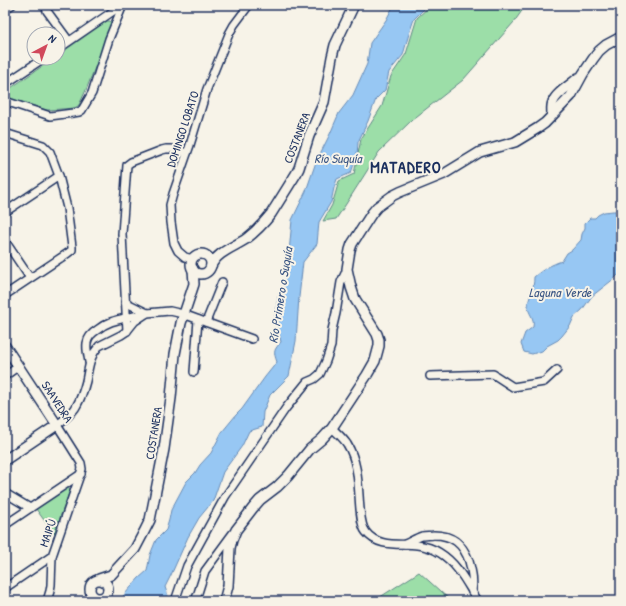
<svg xmlns="http://www.w3.org/2000/svg" width="626" height="606" viewBox="0 0 626 606" font-family="'Patrick Hand',sans-serif">
<rect width="100%" height="100%" fill="#f7f3e8"/>
<filter id="ink" filterUnits="userSpaceOnUse"><feTurbulence type="fractalNoise" baseFrequency=".025" numOctaves="2"/><feDisplacementMap in="SourceGraphic" scale="8" xChannelSelector="R" yChannelSelector="G"/><feConvolveMatrix kernelMatrix="1 2 1 2 8 2 1 2 1" color-interpolation-filters="sRGB"/></filter>
<g filter="url(#ink)">
<g fill="#9cdea8" stroke="#5c8683">
<path d="M431,5H526L514,22L463,80L412,120L379,152L346,204L336,219L323,221L332,205L339,181L354,174L361,139L382,106L391,76L406,54L417,18Z"/>
<path d="M107,21H110L112,25L86,90L79,105L75,108L47,110L5,97V92L54,58H58V55Z"/>
<path d="M68,487L70,490L54,534L36,509L65,488Z"/>
<path d="M419,572L451,601H374Z"/>
</g>
<g fill="#97c7f3" stroke="#658ab7">
<path d="M394,5H428L414,19L408,37L403,55L389,72L385,90L376,99L368,121L358,142L357,155L351,173L337,179L334,188L331,202L319,222L317,244L303,262L299,297L296,341L289,376L270,395L263,412L262,427L249,431L242,446L223,472L213,501L199,518L188,537L171,575L165,587L168,596L164,601H120L124,595L139,578L147,571L150,555L156,540L166,530L169,520L171,510L186,482L195,473L200,465L211,453L222,432L236,415L242,409L265,377L277,362C273,351 274,350 281,342L275,316L278,297L287,274L292,220L306,191L316,162L330,134L339,113L353,95L367,64L370,43L386,20Z"/>
<path d="M613,211H621V272L615,278L592,296L582,310L574,317L570,326L562,336L558,340L547,346L542,351L532,354L524,352L521,344L525,333L533,327C535,317 528,314 528,306C528,301 530,298 531,293C533,289 534,283 534,277C542,270 552,264 562,261L567,253L572,250L581,240L582,234L585,228V223L590,218H595L598,215L604,212Z"/>
</g>
<g fill="none" stroke-linecap="round" stroke-linejoin="round">
<defs>
<g id="street">
<path d="M45,5L47,11L69,41"/>
<path d="M5,9L12,5"/>
<path d="M58,49L122,5"/>
<path d="M5,84L44,58"/>
<path d="M5,101L50,116L73,113L79,112L82,110L92,93L109,39L123,5"/>
<path d="M5,133L43,145L50,152L59,176L67,208L72,247V250L68,253L5,295"/>
<path d="M5,212L59,176"/>
<path d="M5,241L30,278"/>
<path d="M193,259L185,257L178,251L174,243L171,222L170,205L173,194L190,145L207,89L229,34L234,25L249,5"/>
<path d="M125,302L147,313"/>
<path d="M206,322L222,282"/>
<path d="M127,331L122,234L127,165L131,162L162,150L166,149H172L187,153"/>
<path d="M89,362C88,355 86,349 87,343C88,337 92,333 97,330C110,319 125,319 141,314"/>
<path d="M194,372L198,320"/>
<path d="M5,376L19,366"/>
<path d="M430,376L493,374L513,387L544,382L557,370"/>
<path d="M332,428C337,433 343,438 347,444C359,463 358,487 360,509C361,516 361,526 366,532C378,548 400,543 417,545C425,546 434,549 440,553C458,564 467,584 478,601"/>
<path d="M5,493L30,508"/>
<path d="M5,525L81,474"/>
<path d="M405,544C410,542 416,538 422,536C426,535 430,536 434,535C453,535 463,544 469,561C472,572 474,581 472,592"/>
<path d="M5,588L52,556"/>
<path d="M47,601L50,591L51,585L52,556L82,469L81,463L57,425C64,419 73,414 77,405C81,398 84,389 86,381C89,367 89,357 99,346L121,335L127,331L135,321L147,313L170,311L183,314L252,339"/>
<path d="M175,601L187,566L225,497L286,408L307,382L314,379L320,374L326,361L331,346L332,330L336,313L341,282L347,269"/>
<path d="M195,601L198,593L205,571L233,533"/>
</g>
<g id="secondary">
<path d="M552,115C552,111 551,106 553,102C556,93 571,85 578,78"/>
<circle cx="201" cy="264" r="10"/>
<path d="M211,266C217,252 234,247 246,239C255,232 264,223 271,214L296,174L299,168L309,136L324,102L332,57L335,45L354,5"/>
<path d="M5,346L57,425L5,460"/>
<path d="M99,579L111,575L135,549L145,530L150,520L156,490L164,449L171,398L175,354L181,323L194,284L193,269"/>
<circle cx="99" cy="589" r="9"/>
<path d="M224,601L228,586L230,548L232,540L236,530L253,508L260,500L277,487L288,476L310,449L322,439L332,428L367,375L375,361L379,346V340L377,334L355,299L351,287L347,269L350,250L352,244L372,213L377,207L392,196L400,192L444,174L480,152L515,142L538,128L545,123L571,96L583,74L593,59L599,51L606,45L621,37"/>
</g>
</defs>
<use href="#street" stroke="#1b2f5e" stroke-width="10"/>
<use href="#secondary" stroke="#1b2f5e" stroke-width="12"/>
<use href="#street" stroke="#f7f3e8" stroke-width="7"/>
<use href="#secondary" stroke="#f7f3e8" stroke-width="9"/>
</g>
</g>
<g text-anchor="middle" stroke-width="4" stroke-linejoin="round" paint-order="stroke">
<g font-size="12" fill="#1b2f5e" stroke="#f7f3e8">
<text transform="translate(183 129) rotate(-72)" y="4">DOMINGO LOBATO</text>
<text transform="translate(297 138) rotate(-69)" y="4">COSTANERA</text>
<text transform="translate(57 402) rotate(57)" y="4">SAAVEDRA</text>
<text transform="translate(154 433) rotate(-81)" y="4">COSTANERA</text>
<text transform="translate(48 533) rotate(-71)" y="4">MAIPÚ</text>
</g>
<g font-size="13" font-style="italic" fill="#3a5583" stroke="#f7f3e8">
<text x="338" y="163">Río Suquía</text>
<text x="560" y="297">Laguna Verde</text>
<text transform="translate(280 295) rotate(-81)" y="5">Río Primero o Suquía</text>
</g>
<g font-size="16" font-weight="bold" letter-spacing="1" fill="#1b2f5e" stroke="#f7f3e8">
<text x="406" y="173">MATADERO</text>
</g>
</g>
<rect width="626" height="606" fill="none" stroke="#f7f3e8" stroke-width="20"/>
<rect x="10" y="10" width="606" height="586" fill="none" stroke="#1b2f5e" stroke-width="1.5" filter="url(#ink)"/>
<g transform="translate(46 46) rotate(41)"><circle r="19" fill="#f7f3e8" stroke="#9fa5b1"/>
<path d="M0-3L7 15L0 10L-7 15Z" fill="#d1495b"/>
<text y="-6" font-size="11" font-weight="bold" text-anchor="middle" fill="#1b2f5e">N</text>
</g>
</svg>
